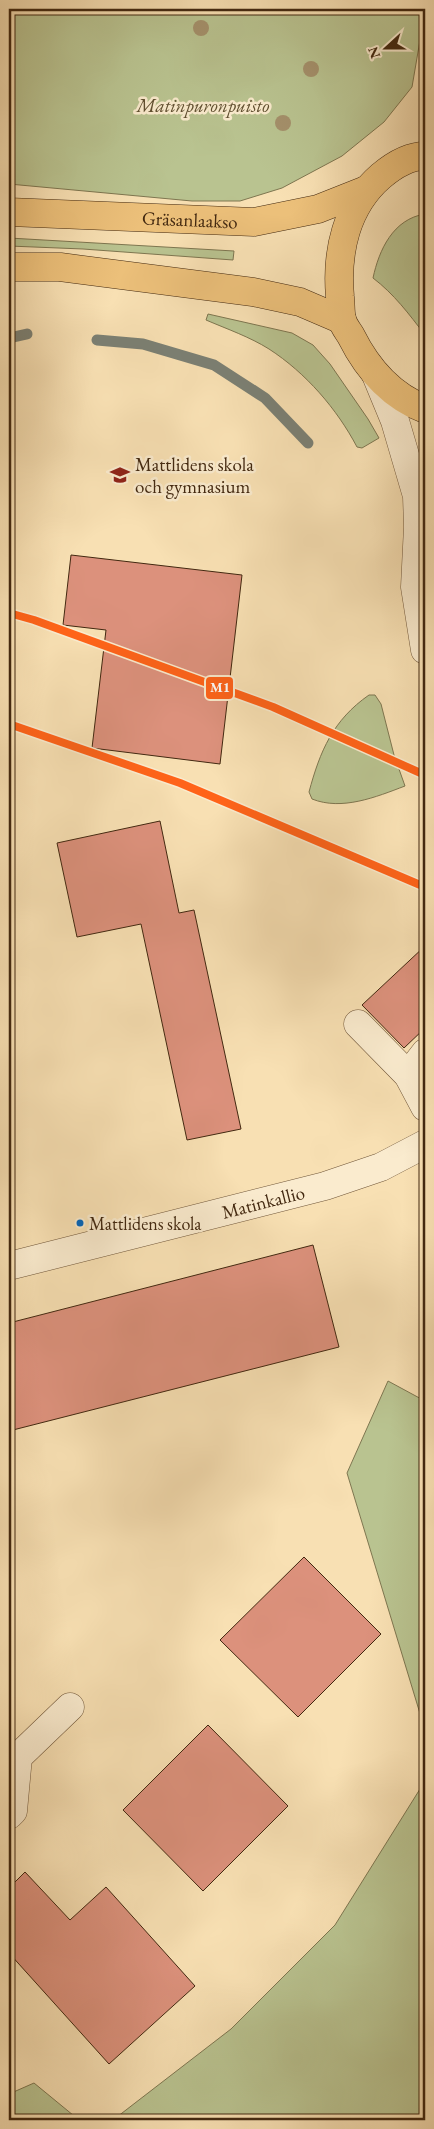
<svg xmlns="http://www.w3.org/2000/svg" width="434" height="2129" viewBox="0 0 434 2129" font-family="'EB Garamond',serif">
<rect width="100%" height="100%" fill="#f8e0b3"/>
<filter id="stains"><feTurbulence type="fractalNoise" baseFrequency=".004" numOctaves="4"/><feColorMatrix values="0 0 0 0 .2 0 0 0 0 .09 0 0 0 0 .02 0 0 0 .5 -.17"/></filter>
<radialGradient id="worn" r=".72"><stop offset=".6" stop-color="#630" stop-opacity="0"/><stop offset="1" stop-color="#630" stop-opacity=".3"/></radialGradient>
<g fill="#b9c390" stroke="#7e7650">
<path d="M9,9H425V11L412,87L384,122L342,156L282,188L240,201H192L9,184Z"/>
<path d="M425,214V335C409,314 394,294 373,278C379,250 393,219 425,214Z"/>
<path d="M9,238L234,251L233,260L83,249L9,246Z"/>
<path d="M208,314L292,333L313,345L330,364L368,419L379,438L362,448L357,447C337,409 306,373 269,349C250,337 227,329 206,320Z"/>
<path d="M369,695H375L381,704L394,755L405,786C376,797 342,811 312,799L309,792C320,751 333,720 369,695Z"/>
<path d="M388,1381L425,1401V1730L347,1473Z"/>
<path d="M425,1781V2120H113L231,2029L335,1925Z"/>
<path d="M34,2083L79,2120H9V2094Z"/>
</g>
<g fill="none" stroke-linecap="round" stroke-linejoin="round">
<g stroke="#7b8074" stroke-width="11">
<path d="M9,338L27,334"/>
<path d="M97,340L143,344L214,365L265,398L308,443"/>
</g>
</g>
<g fill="#dc917c" stroke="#422810">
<path d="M71,555L242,575L220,764L92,748L106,630L63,625Z"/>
<path d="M160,821L179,913L194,910L241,1129L187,1140L141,924L77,937L57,843Z"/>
<path d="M425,946V1028L404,1048L362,1005Z"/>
<path d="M313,1245L339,1347L9,1431V1323Z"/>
<path d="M304,1557L381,1634L298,1717L220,1640Z"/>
<path d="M208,1725L288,1806L203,1891L123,1810Z"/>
<path d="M25,1872L70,1920L106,1887L195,1986L109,2064L9,1953V1888Z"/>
</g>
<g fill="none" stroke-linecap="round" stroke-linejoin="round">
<defs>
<g id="minor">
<path d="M376,375L395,421L417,496L418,527L415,587L425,650"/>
<path d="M358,1024L408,1075L425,1107"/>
<path d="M408,1075L425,1053"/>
<path id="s1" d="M9,1266L325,1186L381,1167L425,1144"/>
<path d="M9,1815L13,1811L18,1757L70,1707"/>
</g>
<g id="major">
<path d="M425,156C408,156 394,165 381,176C346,206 336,252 340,297C341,304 340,312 342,319C343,325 348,331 351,336C367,368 391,396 425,409"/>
<path id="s2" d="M9,212L254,222L318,209L366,190"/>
<path d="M9,267H60L253,292L300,302L342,320"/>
</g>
</defs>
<use href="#minor" stroke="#705639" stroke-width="29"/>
<use href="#major" stroke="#422810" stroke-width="29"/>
<use href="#minor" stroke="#faebce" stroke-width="28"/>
<use href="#major" stroke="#ecc07a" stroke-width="28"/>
<defs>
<g id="metro-1">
<path d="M9,613L34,620L273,707L425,775"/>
<path d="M9,724L180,783L425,887"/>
</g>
</defs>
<use href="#metro-1" stroke="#faebce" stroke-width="11"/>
<use href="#metro-1" stroke="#ff6319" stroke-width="8"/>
</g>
<g fill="#a4906b">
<circle cx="201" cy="28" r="8"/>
<circle cx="311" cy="69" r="8"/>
<circle cx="283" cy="123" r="8"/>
</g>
<defs>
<symbol id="school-bare" viewBox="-9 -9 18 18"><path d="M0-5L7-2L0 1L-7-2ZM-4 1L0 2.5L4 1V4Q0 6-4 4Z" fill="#8f2418" stroke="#faebce" stroke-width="2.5" paint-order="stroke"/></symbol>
</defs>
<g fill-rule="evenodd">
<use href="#school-bare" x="106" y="461" width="28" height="28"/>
</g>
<circle fill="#0065bd" stroke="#faebce" stroke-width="2" cx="80" cy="1223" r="4.5"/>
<g text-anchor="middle" stroke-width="5" stroke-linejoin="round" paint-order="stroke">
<g font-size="18" fill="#422810" stroke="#faebce" text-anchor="start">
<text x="89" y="1230">Mattlidens skola</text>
</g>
<g font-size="19" font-style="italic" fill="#604f30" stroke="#faebce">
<text x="203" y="112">Matinpuronpuisto</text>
</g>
<g font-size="19" fill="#422810" stroke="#faebce">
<text dy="7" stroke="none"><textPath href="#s2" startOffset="181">Gräsanlaakso</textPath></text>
<text dy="7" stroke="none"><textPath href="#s1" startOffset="262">Matinkallio</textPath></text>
</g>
<g font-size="19" fill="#422810" stroke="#faebce" text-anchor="start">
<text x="135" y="471">Mattlidens skola<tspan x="135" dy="22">och gymnasium</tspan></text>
</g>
</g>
<rect stroke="#faebce" stroke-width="2" x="205" y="676" width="29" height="24" rx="5" fill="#ff6319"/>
<g font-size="14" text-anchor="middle" font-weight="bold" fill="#fff">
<text x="220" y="692">M1</text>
</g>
<rect width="434" height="2129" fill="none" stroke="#f8e0b3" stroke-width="30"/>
<rect x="10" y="10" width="414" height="2109" fill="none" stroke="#422810" stroke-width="2.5"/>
<rect x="15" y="15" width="404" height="2099" fill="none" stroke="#422810"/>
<g transform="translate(386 48) rotate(249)" stroke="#faebce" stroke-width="4" paint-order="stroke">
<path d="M0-4L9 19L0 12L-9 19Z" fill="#422810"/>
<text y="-8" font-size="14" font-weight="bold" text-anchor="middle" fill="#422810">N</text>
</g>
<rect width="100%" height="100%" filter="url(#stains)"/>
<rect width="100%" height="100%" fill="url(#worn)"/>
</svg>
